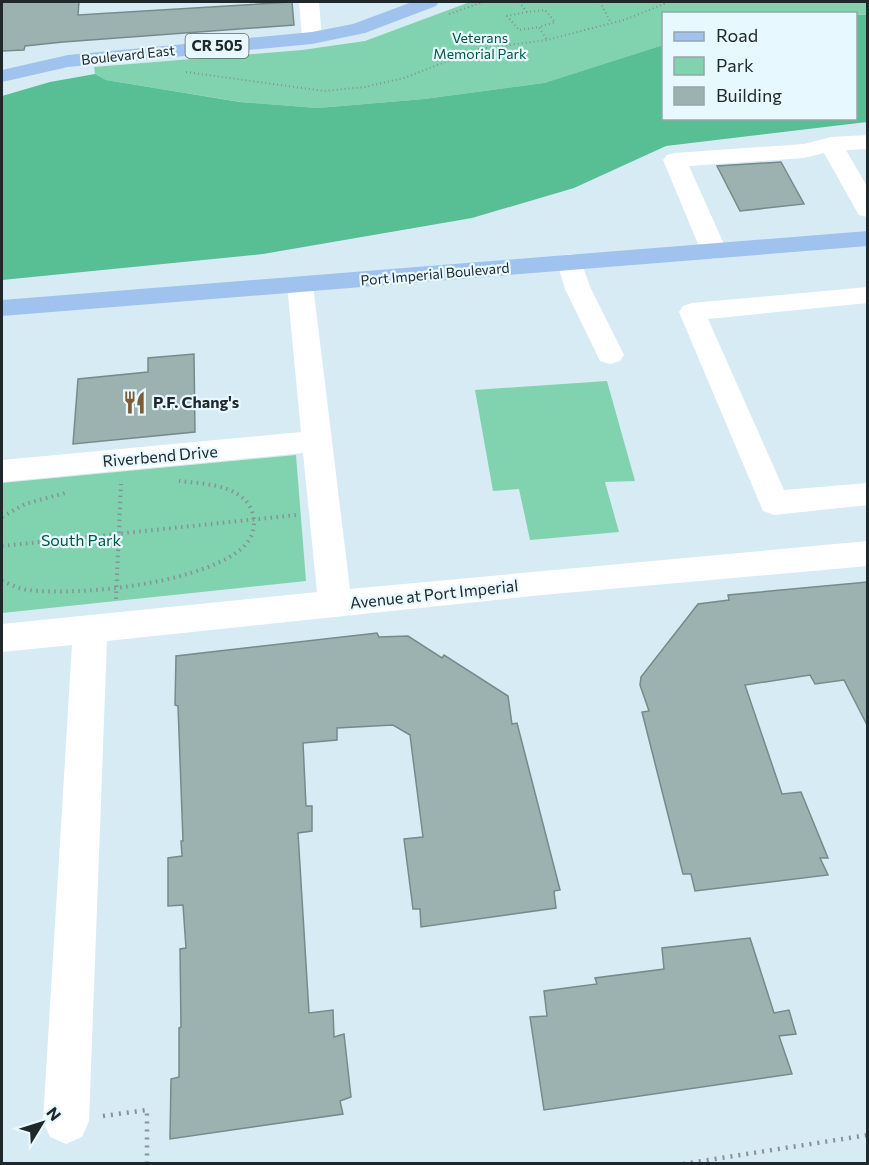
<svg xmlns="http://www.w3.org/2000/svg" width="869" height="1165" viewBox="0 0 869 1165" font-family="Commissioner,sans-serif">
<rect width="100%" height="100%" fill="#d7ebf4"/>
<g fill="#81d2ae">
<path d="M470,2H867V15L849,13L664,14L663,45L544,83L424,99L318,108L241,102L106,80L95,74L94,67L302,50L365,41Z"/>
<path d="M607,381L635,481L605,482L619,532L530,540L519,489L493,491L475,390Z"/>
<path d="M296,455L306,581L2,613V483Z"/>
</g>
<path fill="#58be94" d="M836,13L867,15V122L666,146L574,188L472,218L263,254L2,280V96L50,82L95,74L106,80L240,102L318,108L424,99L544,83L663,45L664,118H856V14Z"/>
<g fill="#9cb2b1" stroke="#758b8a" stroke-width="1.5">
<path d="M2,2H79L78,15L292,2L294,25L63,42L25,46L24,50L2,51Z"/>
<path d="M781,162L804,204L740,211L717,166Z"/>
<path d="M194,354L195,432L73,444L78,379L148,372V358Z"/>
<path d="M867,582V725L844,680L815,684L810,675L745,685L782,794L801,792L828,858H820L828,875L695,891L691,874H683L642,712L649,711L640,685L641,677L698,604L729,600L728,595Z"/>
<path d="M377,633L379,637L408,636L442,658L444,655L508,696L512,724L517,723L560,890L554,891L556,908L421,927L420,909H413L404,839L423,837L410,735L393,725L337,728V740L303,743L306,806H312V831L298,833L309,1013L333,1010L334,1037L344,1034L351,1097L340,1101L343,1114L170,1139L171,1079L179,1077V1028L181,1027L180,949L186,948L183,905L168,906V858L182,856L181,841H183L178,706L175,705L176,656Z"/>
<path d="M750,938L774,1013L789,1010L796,1034L779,1036L792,1074L544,1110L530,1017L547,1016L544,991L597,984L595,978L664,969L662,948Z"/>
</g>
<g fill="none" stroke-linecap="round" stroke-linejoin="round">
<g stroke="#859399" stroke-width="2" stroke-dasharray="1 3" stroke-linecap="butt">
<path d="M519,2L527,12L545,10L555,22L539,27L547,40"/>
<path d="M600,2L611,23"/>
<path d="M819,2H837"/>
<path d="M527,12L507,16L519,30L539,27"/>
<path d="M449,14L483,2"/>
<path d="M186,72L324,91L365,87L404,78L479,49L547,40L624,20L664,4L663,2"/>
</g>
<g stroke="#859399" stroke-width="4" stroke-dasharray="1.5 4.5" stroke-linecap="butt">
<path d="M2,517L25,504L65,493"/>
<path d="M2,546L296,515"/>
<path d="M2,581C10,584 19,589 28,590C82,596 190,584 236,553C246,546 254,536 254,523C253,485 207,484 179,481"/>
<path d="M116,599L121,484"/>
</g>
<g stroke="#859399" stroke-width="4.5" stroke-dasharray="2 6" stroke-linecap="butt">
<path d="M103,1116L147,1110V1164"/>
<path d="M683,1164L868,1135"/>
</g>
<g fill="#fff" fill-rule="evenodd">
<path d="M299,2H319L322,38L319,42H305L302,38Z"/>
<path d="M868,135V149L846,150L868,188V217L859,215L856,210L824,153L804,158L689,166L727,251L723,256L714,259L705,256L701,251L663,160L667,155L675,153L804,144L831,137Z"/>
<path d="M570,254L579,256L591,289L624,355L620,361L610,364L600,361L565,289L557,262L561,256Z"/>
<path d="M300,277L309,279L313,285L350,589L868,541V566L542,595L107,641L89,1121L82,1137L66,1144L50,1137L43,1121L72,645L2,652V624L317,592L303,453L2,482V460L301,432L287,285L291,279Z"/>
<path d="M868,287V303L708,319L784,490L868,483V505L774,515L763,511L679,312L683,306L692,303Z"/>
</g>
<g fill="#a0c2ee" fill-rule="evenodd">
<path d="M412,2H439L436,6L365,33L312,44L68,67L2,82V70L68,55L312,32L353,24Z"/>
<path d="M868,231V246L2,316V300Z"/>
</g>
</g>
<defs>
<symbol id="restaurant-bare" viewBox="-9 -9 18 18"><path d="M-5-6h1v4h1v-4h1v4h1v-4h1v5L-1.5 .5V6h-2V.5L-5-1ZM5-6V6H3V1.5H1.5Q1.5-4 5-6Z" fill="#7d5d32" stroke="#e7f8ff" stroke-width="2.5" paint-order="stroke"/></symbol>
</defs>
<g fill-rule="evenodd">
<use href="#restaurant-bare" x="118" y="386" width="33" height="33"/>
</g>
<g text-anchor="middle" stroke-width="4.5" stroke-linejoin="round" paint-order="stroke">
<g font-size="14" fill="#00583d" stroke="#e7f8ff">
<text x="480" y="43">Veterans<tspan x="480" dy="16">Memorial Park</tspan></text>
</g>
<g font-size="14" fill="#20282b" stroke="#e7f8ff">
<text transform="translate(128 55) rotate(-6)" y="5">Boulevard East</text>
<text transform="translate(435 274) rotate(-5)" y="5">Port Imperial Boulevard</text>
</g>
<rect fill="#e7f8ff" stroke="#5c666b" stroke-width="1.5" x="185.5" y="34" width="63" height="24" rx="4.5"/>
<g font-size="15" font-weight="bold" fill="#20282b">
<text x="217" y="51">CR 505</text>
</g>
<g font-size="16" font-weight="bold" fill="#20282b" stroke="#e7f8ff" text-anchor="start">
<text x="153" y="408">P.F. Chang's</text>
</g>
<g font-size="16" fill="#20282b" stroke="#e7f8ff">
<text transform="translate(160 456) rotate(-5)" y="6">Riverbend Drive</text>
<text transform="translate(434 594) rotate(-6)" y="6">Avenue at Port Imperial</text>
</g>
<g font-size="16" fill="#00583d" stroke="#e7f8ff">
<text x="81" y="546">South Park</text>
</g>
</g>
<rect width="869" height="1165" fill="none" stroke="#20282b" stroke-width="6"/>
<rect x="662" y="12" width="195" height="108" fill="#e7f8ff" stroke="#97a5aa" stroke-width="1.5"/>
<rect x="674" y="32" width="30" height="9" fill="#a0c2ee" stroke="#97a5aa" stroke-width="1.5"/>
<text x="716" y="42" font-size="18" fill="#20282b">Road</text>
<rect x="674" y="57" width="30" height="18" fill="#81d2ae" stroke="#97a5aa" stroke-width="1.5"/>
<text x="716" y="72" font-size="18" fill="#20282b">Park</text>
<rect x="674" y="87" width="30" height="18" fill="#9cb2b1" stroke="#97a5aa" stroke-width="1.5"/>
<text x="716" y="102" font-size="18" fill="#20282b">Building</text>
<g transform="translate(42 1123) rotate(52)" stroke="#e7f8ff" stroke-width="4.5" paint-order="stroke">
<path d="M0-4.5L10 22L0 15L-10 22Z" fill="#20282b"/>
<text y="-9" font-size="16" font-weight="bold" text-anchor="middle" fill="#20282b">N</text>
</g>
</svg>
